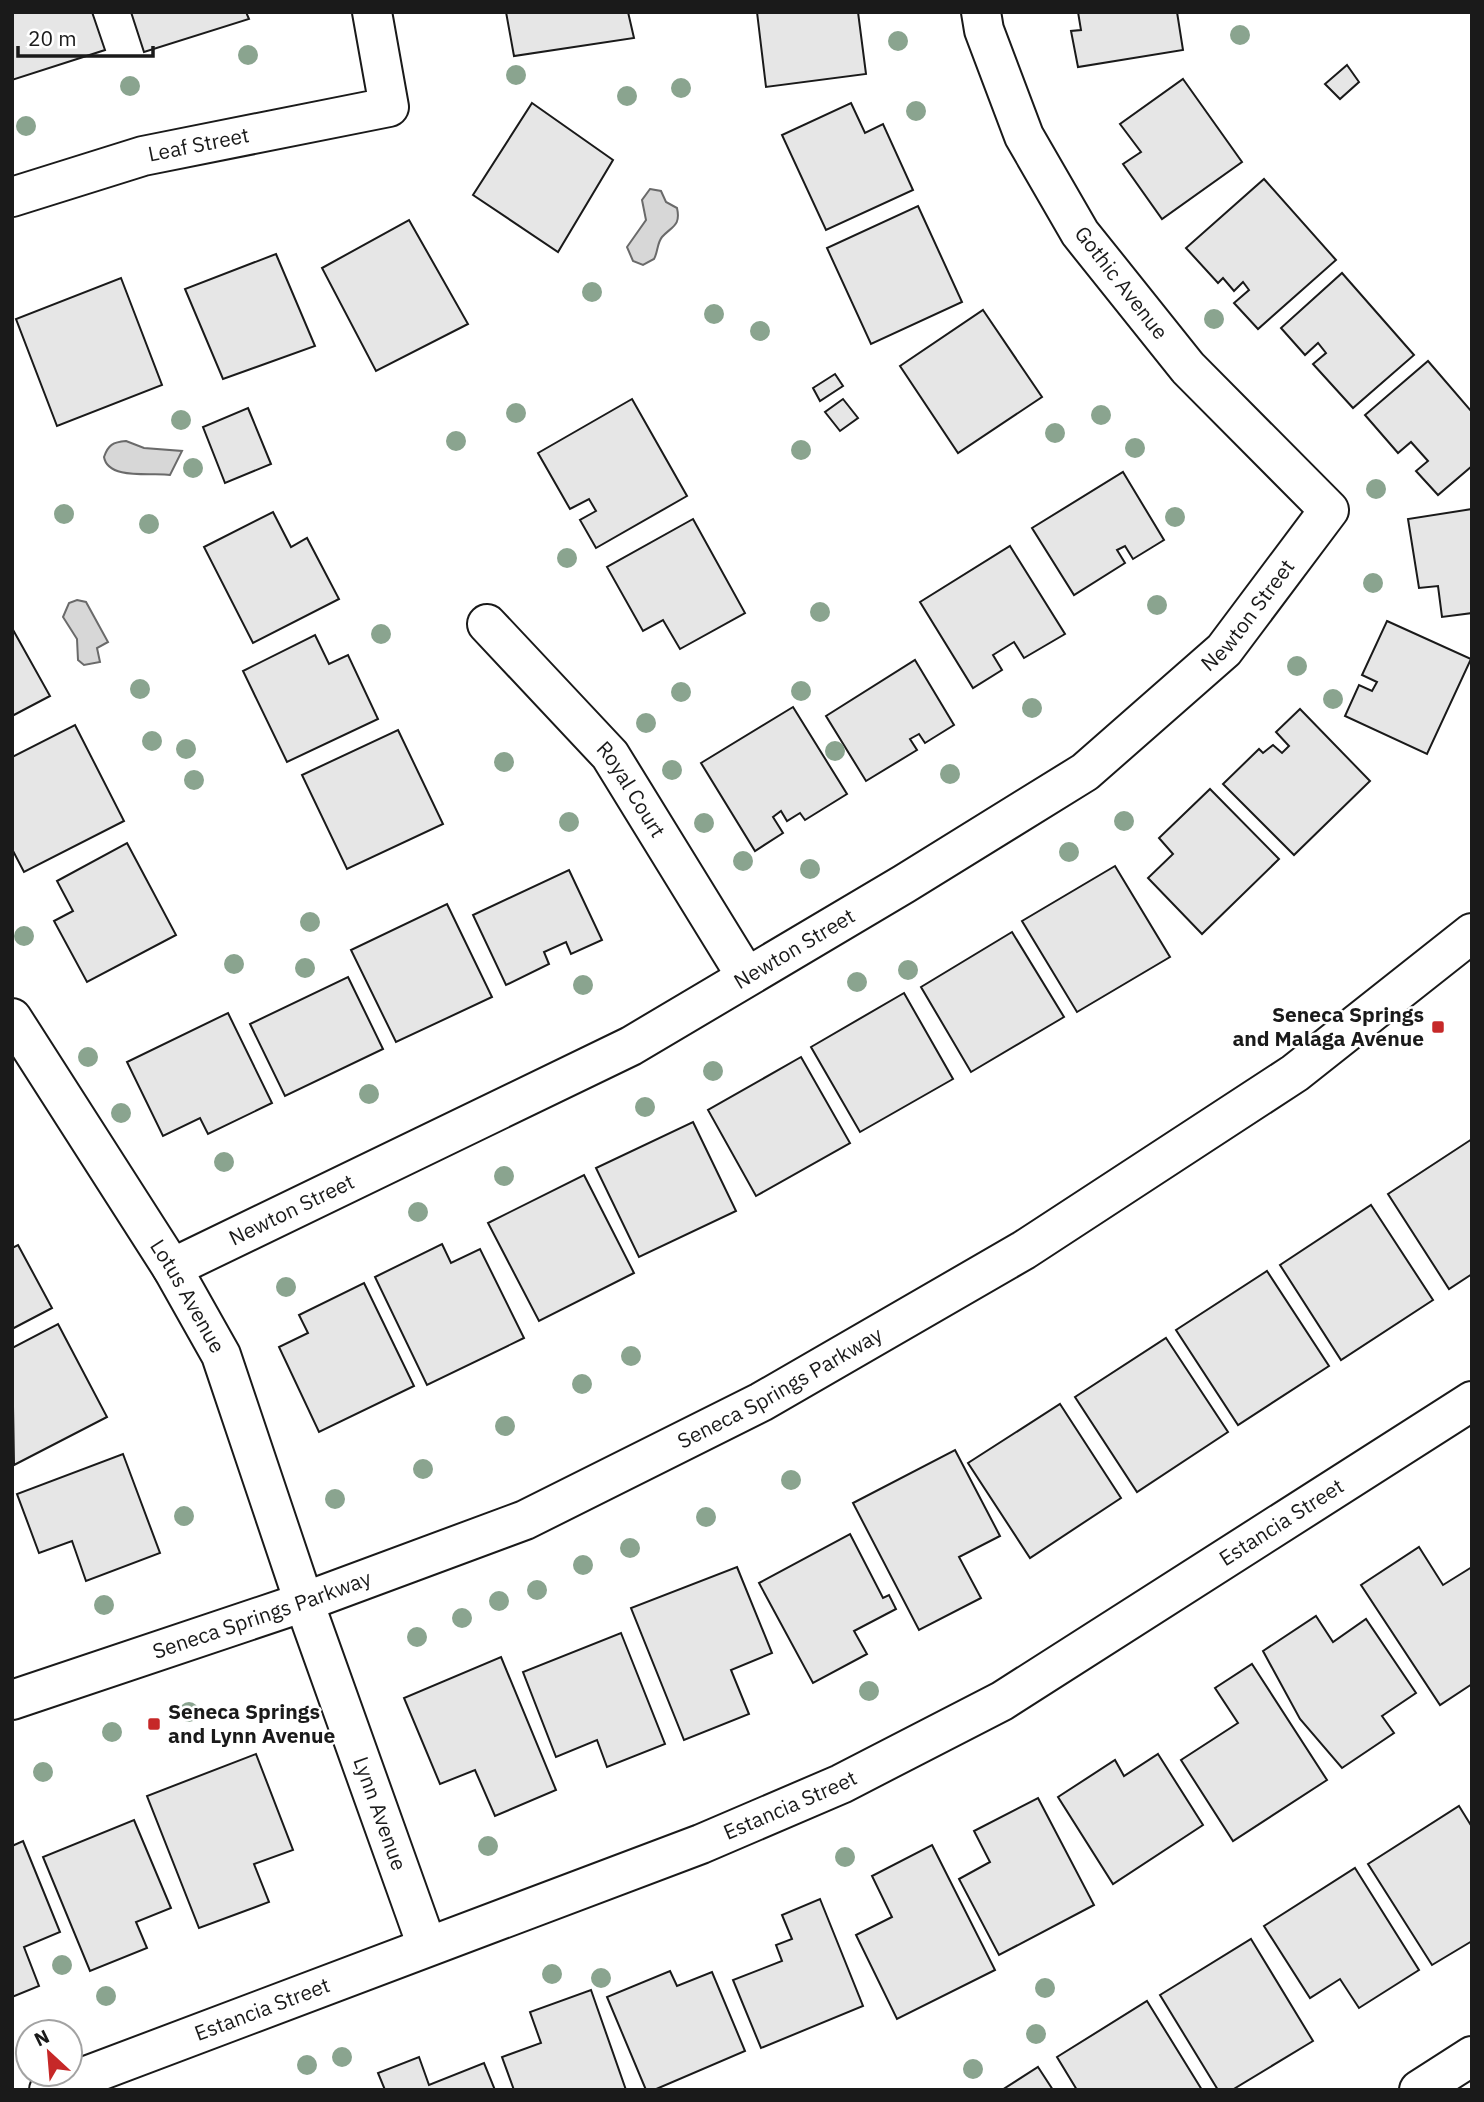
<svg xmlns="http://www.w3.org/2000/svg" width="1484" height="2102" viewBox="0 0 1484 2102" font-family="'IBM Plex Sans',sans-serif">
<rect width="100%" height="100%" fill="#fff"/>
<g fill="#d7d7d7" stroke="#6a6a6a" stroke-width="2">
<path d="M650,189L661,191L666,202L677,208C681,226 672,226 662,237C657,243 658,252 654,259L643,265L633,261L627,247L646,220L642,200Z"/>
<path d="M126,441L144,448L182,451L170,475C154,472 108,481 104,457C108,445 113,442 126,441Z"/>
<path d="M77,600L86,602L108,642L97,648L100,662L84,665L78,660L77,639L63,617L69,603Z"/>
</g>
<g fill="#e6e6e6" stroke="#1a1a1a" stroke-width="2">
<path d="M12,12H92L105,50L12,80Z"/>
<path d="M131,12H246L249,19L144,52Z"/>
<path d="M506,12H628L634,38L514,56Z"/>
<path d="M757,12H858L866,74L766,87Z"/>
<path d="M1078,12H1177L1183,50L1078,67L1071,31L1081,30Z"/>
<path d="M1347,65L1359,82L1340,99L1325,84Z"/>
<path d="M1183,79L1242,162L1162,219L1123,164L1141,152L1120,124Z"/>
<path d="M532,103L613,160L558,252L473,195Z"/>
<path d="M851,103L865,133L883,124L913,190L826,230L782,135Z"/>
<path d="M1264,179L1336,260L1258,329L1234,303L1249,290L1243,282L1234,291L1223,278L1218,283L1186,248Z"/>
<path d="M918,206L962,302L871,344L827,248Z"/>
<path d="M409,220L468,324L376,371L322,268Z"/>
<path d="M276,254L315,346L223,379L185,289Z"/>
<path d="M1342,273L1414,355L1353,408L1313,364L1326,353L1318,343L1305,355L1281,328Z"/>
<path d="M121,278L162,385L57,426L16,319Z"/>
<path d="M983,310L1042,397L958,453L900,366Z"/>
<path d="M1428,361L1472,412V466L1438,495L1416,471L1428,461L1411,442L1398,453L1365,415Z"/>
<path d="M835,374L843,386L820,401L813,388Z"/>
<path d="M632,399L687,496L596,548L580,520L596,511L589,499L570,509L538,453Z"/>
<path d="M843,399L858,418L840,431L825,412Z"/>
<path d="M248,408L271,464L225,483L203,427Z"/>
<path d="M1123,472L1164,540L1133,559L1125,546L1117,550L1125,563L1074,595L1032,528Z"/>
<path d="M1472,509V613L1442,617L1438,586L1419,588L1408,519Z"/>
<path d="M273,512L291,547L307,538L339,599L253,643L204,547Z"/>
<path d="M693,519L745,613L680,649L663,620L643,631L607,567Z"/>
<path d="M1010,546L1065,634L1024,658L1014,642L993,655L1002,670L973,688L920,602Z"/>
<path d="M1387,621L1471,659L1427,754L1345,716L1359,685L1372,691L1377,682L1362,675Z"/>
<path d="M12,628L50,696L12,716Z"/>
<path d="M315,635L329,664L348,655L378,719L287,762L243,671Z"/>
<path d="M915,660L954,725L925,743L919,734L910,739L917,750L866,781L826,716Z"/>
<path d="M793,707L847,794L805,820L800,813L787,821L781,811L773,817L783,833L755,851L701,763Z"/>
<path d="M1300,709L1370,781L1294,855L1223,784L1259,749L1263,753L1273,745L1282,753L1289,746L1276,732Z"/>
<path d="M75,725L124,821L24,872L12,849V757Z"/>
<path d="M398,730L443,824L347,869L302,775Z"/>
<path d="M1210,789L1279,859L1202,934L1148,878L1173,854L1159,838Z"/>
<path d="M127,843L176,935L87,982L54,921L73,911L57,881Z"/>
<path d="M1115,866L1170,957L1077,1012L1022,921Z"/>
<path d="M569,870L602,940L571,954L566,942L544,952L549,964L506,985L473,915Z"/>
<path d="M447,904L492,997L396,1042L351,950Z"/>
<path d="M1012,932L1064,1017L971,1072L921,987Z"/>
<path d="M348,977L383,1049L285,1096L250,1024Z"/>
<path d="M904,993L953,1079L860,1132L811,1047Z"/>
<path d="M228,1013L272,1103L208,1134L200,1118L163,1136L127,1062Z"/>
<path d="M801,1057L850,1143L756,1196L708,1110Z"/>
<path d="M693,1122L736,1211L639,1257L596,1168Z"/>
<path d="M1472,1139V1274L1449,1289L1388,1194Z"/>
<path d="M584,1175L634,1273L539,1321L488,1223Z"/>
<path d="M1371,1205L1433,1300L1341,1360L1280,1265Z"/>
<path d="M442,1244L451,1263L480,1249L524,1338L427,1385L375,1277Z"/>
<path d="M18,1245L52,1308L12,1329V1248Z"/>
<path d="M1267,1271L1329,1366L1238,1425L1176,1330Z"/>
<path d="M364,1283L414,1386L319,1432L279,1347L308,1333L299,1315Z"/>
<path d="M58,1324L107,1417L14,1465L12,1348Z"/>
<path d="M1166,1338L1228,1432L1137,1492L1075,1397Z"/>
<path d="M1060,1404L1121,1498L1030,1558L968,1463Z"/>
<path d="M955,1450L1000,1536L959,1557L981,1598L919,1630L853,1503Z"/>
<path d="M123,1454L160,1553L86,1581L72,1541L39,1553L17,1494Z"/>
<path d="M850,1534L883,1598L889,1595L896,1609L854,1631L867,1654L813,1683L759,1583Z"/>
<path d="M1419,1547L1443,1585L1472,1567V1684L1440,1705L1361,1585Z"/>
<path d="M737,1567L772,1653L731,1670L749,1714L684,1740L631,1608Z"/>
<path d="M1316,1616L1333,1642L1366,1619L1416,1693L1382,1716L1394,1733L1342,1768L1300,1719L1263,1651Z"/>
<path d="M621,1633L665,1744L607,1767L597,1740L556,1757L523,1672Z"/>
<path d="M501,1657L556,1790L495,1816L475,1770L440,1784L404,1698Z"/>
<path d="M1252,1664L1327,1780L1233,1841L1181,1760L1238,1723L1215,1688Z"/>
<path d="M256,1754L293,1850L254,1864L269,1902L199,1928L147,1796Z"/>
<path d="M1158,1754L1203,1825L1113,1884L1058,1797L1115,1760L1124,1776Z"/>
<path d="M1038,1798L1094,1905L999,1955L959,1879L990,1862L974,1831Z"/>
<path d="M1459,1806L1472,1827V1941L1432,1965L1368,1864Z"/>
<path d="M134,1820L171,1908L136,1922L147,1948L90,1971L43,1857Z"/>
<path d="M23,1841L60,1932L24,1947L39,1986L12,1997V1846Z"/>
<path d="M932,1845L995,1970L897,2019L856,1935L892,1917L872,1876Z"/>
<path d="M1355,1868L1419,1970L1359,2008L1340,1979L1310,1998L1264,1926Z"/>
<path d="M820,1899L863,2006L761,2048L733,1980L782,1961L776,1945L792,1939L782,1915Z"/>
<path d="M1251,1939L1313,2041L1232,2090H1218L1160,1995Z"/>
<path d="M670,1971L677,1986L712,1972L745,2051L654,2090H646L607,1997Z"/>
<path d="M591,1990L626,2090H514L502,2057L541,2043L530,2012Z"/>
<path d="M1147,2001L1202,2090H1077L1057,2057Z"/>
<path d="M419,2057L429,2085L484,2063L495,2090H385L378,2073Z"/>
<path d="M1038,2067L1053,2090H1002Z"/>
</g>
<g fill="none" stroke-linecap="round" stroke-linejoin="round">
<defs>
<g id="street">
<path id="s1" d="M12,197L143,156L389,107L372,12"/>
<path id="s2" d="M487,624L610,755L746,976"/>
<path id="s3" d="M12,1018L172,1268L221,1355L304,1602L427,1946"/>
<path id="s4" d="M172,1268L631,1046L904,884L1085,772L1224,650L1329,510L1188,368L1080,233L1024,136L984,30L981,12"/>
<path id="s5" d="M49,2090L701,1844L841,1784L1002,1701L1472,1401"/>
<path d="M1419,2090L1472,2056"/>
</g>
<g id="secondary">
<path id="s6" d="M12,1700L304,1602L525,1520L761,1402L1024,1250L1295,1073L1472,933"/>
</g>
</defs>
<use href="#street" stroke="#1a1a1a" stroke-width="42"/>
<use href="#secondary" stroke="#1a1a1a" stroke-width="42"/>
<use href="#street" stroke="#fff" stroke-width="38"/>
<use href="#secondary" stroke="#fff" stroke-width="38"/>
</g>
<g fill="#8aa48f">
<circle cx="1240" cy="35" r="10"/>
<circle cx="898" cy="41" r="10"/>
<circle cx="248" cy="55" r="10"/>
<circle cx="516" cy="75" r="10"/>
<circle cx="130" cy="86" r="10"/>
<circle cx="681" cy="88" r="10"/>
<circle cx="627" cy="96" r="10"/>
<circle cx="916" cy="111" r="10"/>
<circle cx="26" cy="126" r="10"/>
<circle cx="592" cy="292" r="10"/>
<circle cx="714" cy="314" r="10"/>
<circle cx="1214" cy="319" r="10"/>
<circle cx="760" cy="331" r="10"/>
<circle cx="516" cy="413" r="10"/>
<circle cx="1101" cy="415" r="10"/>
<circle cx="181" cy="420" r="10"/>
<circle cx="1055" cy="433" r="10"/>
<circle cx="456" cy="441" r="10"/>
<circle cx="1135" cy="448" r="10"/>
<circle cx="801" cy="450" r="10"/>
<circle cx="193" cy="468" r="10"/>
<circle cx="1376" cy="489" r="10"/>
<circle cx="64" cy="514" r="10"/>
<circle cx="1175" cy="517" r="10"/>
<circle cx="149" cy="524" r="10"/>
<circle cx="567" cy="558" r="10"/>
<circle cx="1373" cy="583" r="10"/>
<circle cx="1157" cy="605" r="10"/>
<circle cx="820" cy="612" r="10"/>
<circle cx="381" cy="634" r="10"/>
<circle cx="1297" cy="666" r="10"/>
<circle cx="140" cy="689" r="10"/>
<circle cx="801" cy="691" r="10"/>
<circle cx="681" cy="692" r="10"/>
<circle cx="1333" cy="699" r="10"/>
<circle cx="1032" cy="708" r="10"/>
<circle cx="646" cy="723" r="10"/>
<circle cx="152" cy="741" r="10"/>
<circle cx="186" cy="749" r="10"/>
<circle cx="835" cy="751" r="10"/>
<circle cx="504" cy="762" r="10"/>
<circle cx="672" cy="770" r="10"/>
<circle cx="950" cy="774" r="10"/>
<circle cx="194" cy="780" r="10"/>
<circle cx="1124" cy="821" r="10"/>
<circle cx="569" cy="822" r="10"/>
<circle cx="704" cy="823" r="10"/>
<circle cx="1069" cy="852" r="10"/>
<circle cx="743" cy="861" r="10"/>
<circle cx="810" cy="869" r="10"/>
<circle cx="310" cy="922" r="10"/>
<circle cx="24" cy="936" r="10"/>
<circle cx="234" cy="964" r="10"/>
<circle cx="305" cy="968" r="10"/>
<circle cx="908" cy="970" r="10"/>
<circle cx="857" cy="982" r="10"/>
<circle cx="583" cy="985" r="10"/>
<circle cx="88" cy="1057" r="10"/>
<circle cx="713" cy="1071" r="10"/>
<circle cx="369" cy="1094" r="10"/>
<circle cx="645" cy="1107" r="10"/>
<circle cx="121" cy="1113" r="10"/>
<circle cx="224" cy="1162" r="10"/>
<circle cx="504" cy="1176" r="10"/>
<circle cx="418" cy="1212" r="10"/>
<circle cx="286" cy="1287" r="10"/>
<circle cx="631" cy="1356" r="10"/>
<circle cx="582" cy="1384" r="10"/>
<circle cx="505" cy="1426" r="10"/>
<circle cx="423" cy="1469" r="10"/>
<circle cx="791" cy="1480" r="10"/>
<circle cx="335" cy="1499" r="10"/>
<circle cx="184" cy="1516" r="10"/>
<circle cx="706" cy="1517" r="10"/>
<circle cx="630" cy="1548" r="10"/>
<circle cx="583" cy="1565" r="10"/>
<circle cx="537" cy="1590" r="10"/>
<circle cx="499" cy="1601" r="10"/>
<circle cx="104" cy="1605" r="10"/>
<circle cx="462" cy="1618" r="10"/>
<circle cx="417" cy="1637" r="10"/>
<circle cx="869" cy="1691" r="10"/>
<circle cx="189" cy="1712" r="10"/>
<circle cx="112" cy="1732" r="10"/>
<circle cx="43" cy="1772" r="10"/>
<circle cx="488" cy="1846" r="10"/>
<circle cx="845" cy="1857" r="10"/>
<circle cx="62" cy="1965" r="10"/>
<circle cx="552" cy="1974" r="10"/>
<circle cx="601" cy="1978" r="10"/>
<circle cx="1045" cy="1988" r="10"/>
<circle cx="106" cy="1996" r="10"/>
<circle cx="1036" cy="2034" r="10"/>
<circle cx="342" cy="2057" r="10"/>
<circle cx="307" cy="2065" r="10"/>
<circle cx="973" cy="2069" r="10"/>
</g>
<g fill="#c62828" stroke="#fff" stroke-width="2.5">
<rect x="1431" y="1020" width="14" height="14" rx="3.5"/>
<rect x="147" y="1717" width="14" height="14" rx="3.5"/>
</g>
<g text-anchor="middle" stroke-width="5" stroke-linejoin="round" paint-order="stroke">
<g font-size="21" fill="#1a1a1a" stroke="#fff">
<text dy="7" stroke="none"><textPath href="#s1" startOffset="194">Leaf Street</textPath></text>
<text transform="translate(1121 283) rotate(52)" y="7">Gothic Avenue</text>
<text dy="7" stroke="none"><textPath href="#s4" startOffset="1267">Newton Street</textPath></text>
<text dy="7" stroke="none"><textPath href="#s2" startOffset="220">Royal Court</textPath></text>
<text dy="7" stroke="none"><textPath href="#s4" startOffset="700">Newton Street</textPath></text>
<text dy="7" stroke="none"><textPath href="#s4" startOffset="133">Newton Street</textPath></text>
<text dy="7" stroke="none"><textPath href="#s3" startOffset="329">Lotus Avenue</textPath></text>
<text dy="7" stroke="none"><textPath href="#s6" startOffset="831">Seneca Springs Parkway</textPath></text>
<text dy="7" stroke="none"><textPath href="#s5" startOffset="1362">Estancia Street</textPath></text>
<text dy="7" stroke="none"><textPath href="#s6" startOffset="264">Seneca Springs Parkway</textPath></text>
<text dy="7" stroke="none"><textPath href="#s5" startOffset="794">Estancia Street</textPath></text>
<text dy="7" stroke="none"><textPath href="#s3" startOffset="882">Lynn Avenue</textPath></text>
<text dy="7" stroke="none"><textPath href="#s5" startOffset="228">Estancia Street</textPath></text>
</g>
<g font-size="21" font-weight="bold" fill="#1a1a1a" stroke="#fff" text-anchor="end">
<text x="1424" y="1022">Seneca Springs<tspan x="1424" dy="24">and Malaga Avenue</tspan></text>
<text x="168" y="1719" text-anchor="start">Seneca Springs<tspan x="168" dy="24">and Lynn Avenue</tspan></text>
</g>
</g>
<rect width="1484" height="2102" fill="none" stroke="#1a1a1a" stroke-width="28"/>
<g transform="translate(49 2053) rotate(334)"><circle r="33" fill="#ffffff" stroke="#a3a3a3" stroke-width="2"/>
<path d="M0-5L12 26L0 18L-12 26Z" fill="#c62828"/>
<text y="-10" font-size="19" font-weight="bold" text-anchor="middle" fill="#1a1a1a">N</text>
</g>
<path d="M18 46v10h135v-10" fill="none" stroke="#1a1a1a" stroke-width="3.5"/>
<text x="28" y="46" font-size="21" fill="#1a1a1a" stroke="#ffffff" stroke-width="5" paint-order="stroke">20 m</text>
</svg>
